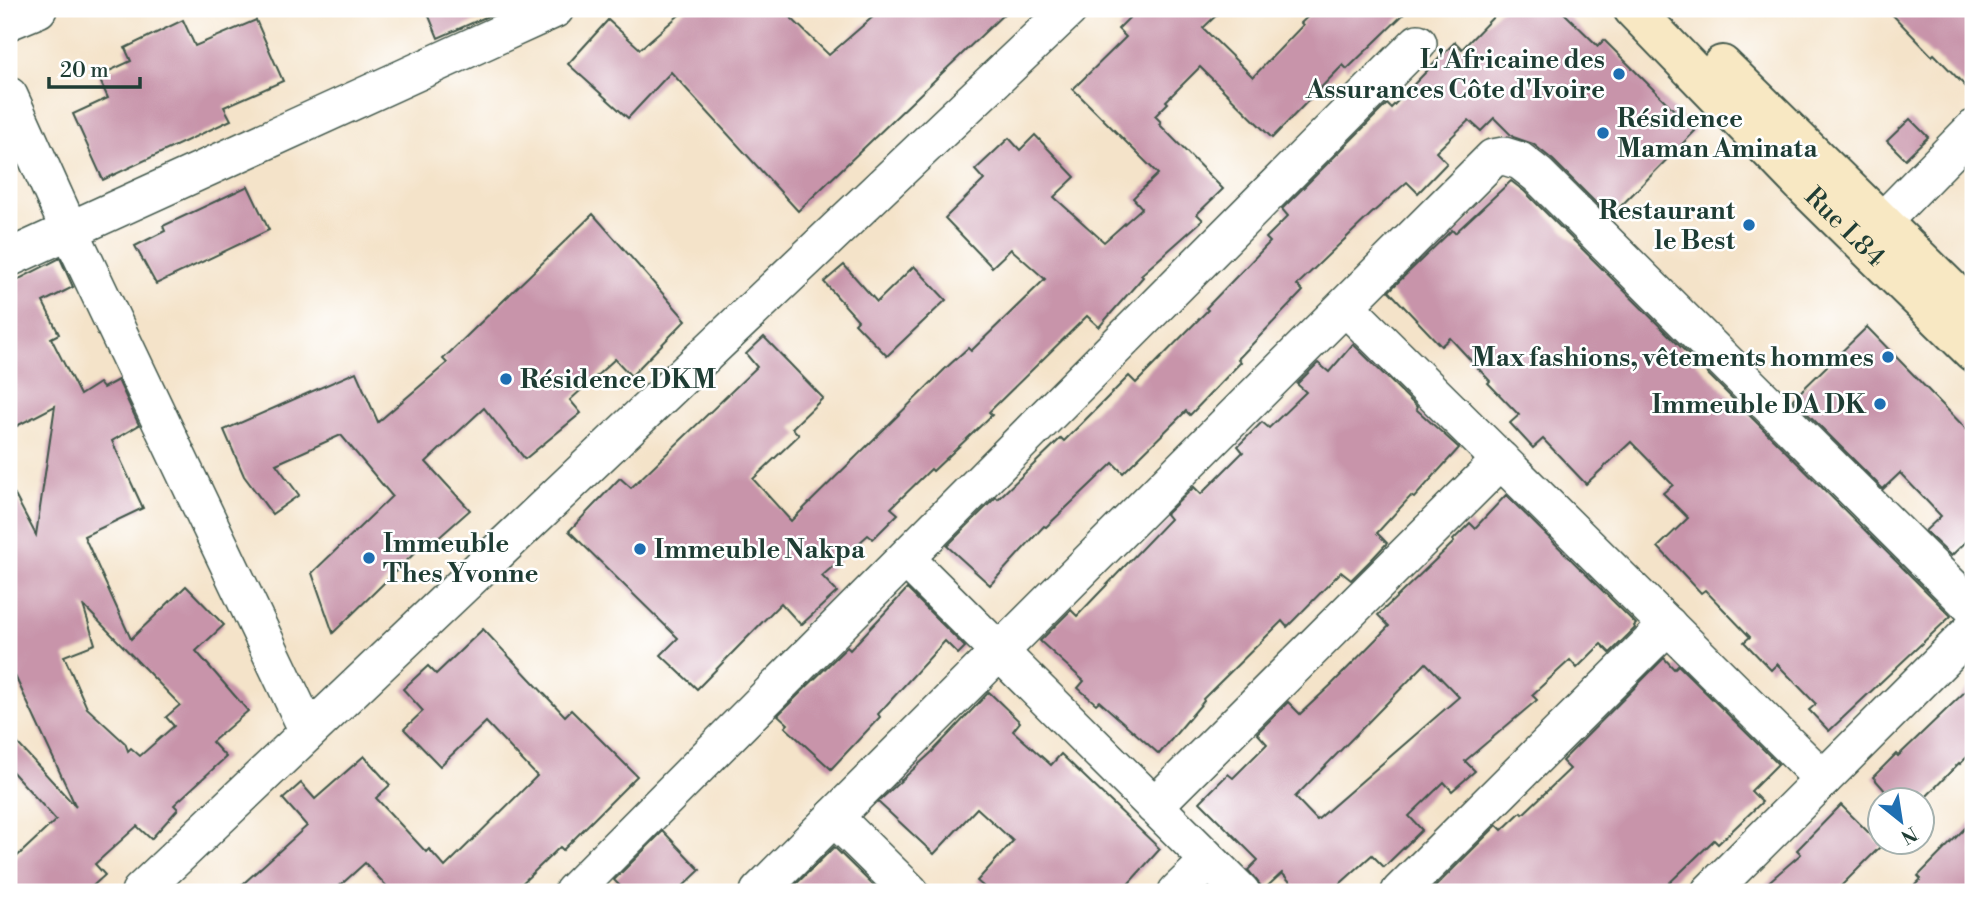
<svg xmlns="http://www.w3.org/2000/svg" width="1982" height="901" viewBox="0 0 1982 901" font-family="'Libre Bodoni',serif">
<rect width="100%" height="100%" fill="#fff"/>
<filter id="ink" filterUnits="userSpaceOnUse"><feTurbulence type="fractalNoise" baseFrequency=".0143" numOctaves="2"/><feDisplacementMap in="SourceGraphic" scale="14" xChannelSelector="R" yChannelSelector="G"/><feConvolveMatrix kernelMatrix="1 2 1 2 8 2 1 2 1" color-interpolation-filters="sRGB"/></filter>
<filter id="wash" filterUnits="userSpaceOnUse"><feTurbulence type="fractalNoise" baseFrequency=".00686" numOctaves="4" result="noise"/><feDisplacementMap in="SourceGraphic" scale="28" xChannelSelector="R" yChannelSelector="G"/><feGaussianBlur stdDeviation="1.57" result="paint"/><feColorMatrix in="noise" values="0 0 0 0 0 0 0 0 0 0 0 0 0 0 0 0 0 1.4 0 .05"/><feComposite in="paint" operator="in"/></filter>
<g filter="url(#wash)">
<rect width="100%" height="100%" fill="#f4e3c9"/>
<g id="blocks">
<g fill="#c894aa" fill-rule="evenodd">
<path d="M426,9H504L438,38Z"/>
<path d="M686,9H782L829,55L882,9H1009L798,211L671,72L628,118L568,64L608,20L640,49Z"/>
<path d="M1138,9H1223L1203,28L1253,77L1303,25L1301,23L1316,9H1409L1347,69L1343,65L1272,138L1200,67L1166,101L1168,103L1155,116L1161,122L1159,124L1223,189L1197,214L1203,220L1141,275L1143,277L1099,327L1087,316L989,412L992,415L933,471L931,469L891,508L898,514L873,539L868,535L822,576L837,592L801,625L781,603L697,689L661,655L678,638L569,531L620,478L631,488L757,367L746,354L764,337L823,398L792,428L799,435L753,479L791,521L946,368L968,348L971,351L1045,279L1011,249L992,267L945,218L984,180L975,170L1009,138L1020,150L1035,135L1075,177L1054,197L1104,242L1142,208L1133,198L1158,174L1073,89L1126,37L1118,29Z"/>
<path d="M1501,9H1560L1598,46L1604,40L1695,131L1610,217L1553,160L1533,144L1513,137L1494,118L1481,131L1469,120L1436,152L1447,163L1418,193L1407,182L1371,214L1297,285L1303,291L1238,359L1241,362L1190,415L1186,411L1123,473L1113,463L1046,527L1044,526L990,585L947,546L996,497L998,499L1061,438L1064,441L1129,376L1136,383L1208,310L1206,308L1270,242L1266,238L1288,216L1282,209L1387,104L1391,108L1455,42L1462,49Z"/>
<path d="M1887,9H1973V94L1934,54L1932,56Z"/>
<path d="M183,20L195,46L256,20L283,81L224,107L231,120L103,180L73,114L108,98L98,76L131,61L125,48Z"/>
<path d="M1910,119L1928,137L1905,159L1887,141Z"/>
<path d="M1511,181L1524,191L1951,616L1829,731L1809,710L1816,704L1777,664L1771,670L1744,642L1750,637L1705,590L1701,593L1658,547L1688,518L1663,493L1673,485L1631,442L1586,484L1543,439L1533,448L1510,423L1519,415L1488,383L1490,381L1450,338L1441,346L1389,291L1452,230L1455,233Z"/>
<path d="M248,186L269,230L156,284L135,246L165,231L163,226Z"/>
<path d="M593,214L686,320L631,376L615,359L570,400L581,413L525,459L484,408L426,462L470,510L434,542L430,538L333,633L312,573L392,496L341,435L276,464L299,495L272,514L244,476L224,430L356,372L378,422L447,363L443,359Z"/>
<path d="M60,258L73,287L43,302L59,334L51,338L80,395L99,383L103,388L118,380L139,425L112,441L143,508L84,536L131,639L186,586L224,625L196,651L248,711L212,742L226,757L174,805L178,809L151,839L137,826L95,864L105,875L86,892H9V864L56,820L9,768V734L76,807L9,663V484L36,535L55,406L9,430V284ZM83,605L180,705L166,717L174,726L140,756L131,748L128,751L125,743L87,708L64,656L95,644Z"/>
<path d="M844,265L877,302L914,266L946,300L887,356L855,323L858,320L824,282Z"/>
<path d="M1867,327L1973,436V535L1951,556L1925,531L1941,516L1900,473L1883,489L1793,399Z"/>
<path d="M1353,344L1417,407L1416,409L1459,448L1414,498L1411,496L1377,533L1387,543L1372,559L1351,580L1341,572L1287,627L1282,621L1203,699L1204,701L1159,754L1099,701L1096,704L1078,688L1084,681L1040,641L1071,610L1077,616L1170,519L1166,514L1194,487L1201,494L1243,452L1238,446L1262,422L1269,428L1306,392L1297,384L1318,363L1329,372Z"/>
<path d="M1506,495L1636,624L1634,626L1635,628L1610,653L1601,644L1577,668L1570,660L1532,695L1537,700L1465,761L1475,771L1452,791L1444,782L1409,816L1422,830L1384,867L1372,855L1331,892H1299L1282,873L1261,892V886L1248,870L1258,860L1200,802L1228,774L1233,778L1267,744L1257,733L1288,702L1300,714L1332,684L1389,626L1378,615L1454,542L1453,540L1470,523L1475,528ZM1426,663L1459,697L1317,820L1295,797Z"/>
<path d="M907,589L965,647L958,654L945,641L878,714L880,717L831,769L785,727L788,724L778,715L847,647L850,650Z"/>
<path d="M483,629L565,716L571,710L637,776L563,850L560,847L513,892H392L365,863L333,892H234L307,826L283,799L301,783L315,799L364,756L390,785L376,798L426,852L429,849L445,867L537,776L486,722L440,766L404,729L423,711L403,689L428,666L436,674Z"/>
<path d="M1664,658L1674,669L1678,665L1778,764L1751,791L1762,802L1718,844L1714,840L1660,892H1430L1497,825L1502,830L1521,812L1523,814L1570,769L1562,761Z"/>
<path d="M1973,684V751L1960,764L1959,763L1922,801L1893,800L1873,777L1896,754L1898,756Z"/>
<path d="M989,692L1020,722L1013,731L1051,765L1061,754L1160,849L1121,892H990L977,881L1013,841L977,808L934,854L878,802L932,752Z"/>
<path d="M1841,805L1878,842H1885L1835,892H1757L1801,854L1797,850Z"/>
<path d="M1973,820V892H1908L1921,879L1918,876Z"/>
<path d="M663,831L700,870L677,892H626L614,880Z"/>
<path d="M834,847L880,892H788Z"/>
</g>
</g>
</g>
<g filter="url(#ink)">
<use href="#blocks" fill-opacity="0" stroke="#3f564a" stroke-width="2"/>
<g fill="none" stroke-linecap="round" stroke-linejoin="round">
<defs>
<g id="street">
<path d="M9,21L38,9"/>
<path d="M9,96L69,229L308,731"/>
<path d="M1862,242L1973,129"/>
<path d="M9,258L555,9"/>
<path d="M1346,307L1823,779"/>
<path d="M906,559L1241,892"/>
<path d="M1154,806L1501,460"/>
<path d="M834,817L910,892"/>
<path d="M140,892L1069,9"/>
<path d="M573,892L1418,43"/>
<path d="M759,892L1493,158L1504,156L1520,161L1538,175L1973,608"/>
<path d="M1177,892L1209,861"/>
<path d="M1400,892L1668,625"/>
<path d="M1710,892L1973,629"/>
</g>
<g id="secondary">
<path id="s1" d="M1633,9L1805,187L1973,352"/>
<path d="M1722,65L1973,311"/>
</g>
</defs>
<use href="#street" stroke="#3f564a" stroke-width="40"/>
<use href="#secondary" stroke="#3f564a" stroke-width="42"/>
<use href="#street" stroke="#fff" stroke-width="37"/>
<use href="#secondary" stroke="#f8e8c3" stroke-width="38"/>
</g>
</g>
<g fill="#1f6fb2" stroke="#fff" stroke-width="2.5">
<circle cx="1619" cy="74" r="7"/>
<circle cx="1603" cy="133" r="7"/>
<circle cx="1749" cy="225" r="7"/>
<circle cx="1888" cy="357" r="7"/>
<circle cx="506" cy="379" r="7"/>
<circle cx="1880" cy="404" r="7"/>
<circle cx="640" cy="549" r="7"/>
<circle cx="369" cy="558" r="7"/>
</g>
<g text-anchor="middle" stroke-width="5" stroke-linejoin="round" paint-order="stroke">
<g font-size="26" font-weight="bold" fill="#1f3d34" stroke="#fff" text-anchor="end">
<text x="1605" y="68">L'Africaine des<tspan x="1605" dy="30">Assurances Côte d'Ivoire</tspan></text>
<text x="1617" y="127" text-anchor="start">Résidence<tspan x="1617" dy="30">Maman Aminata</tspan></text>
<text x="1735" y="219">Restaurant<tspan x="1735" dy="30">le Best</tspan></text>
<text x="1874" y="366">Max fashions, vêtements hommes</text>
<text x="520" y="388" text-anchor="start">Résidence DKM</text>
<text x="1866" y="413">Immeuble DA DK</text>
<text x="383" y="552" text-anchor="start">Immeuble<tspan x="383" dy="30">Thes Yvonne</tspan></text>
<text x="654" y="558" text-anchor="start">Immeuble Nakpa</text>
</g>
<g font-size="26" fill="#1f3d34" stroke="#fff">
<text dy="9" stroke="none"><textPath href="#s1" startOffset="304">Rue L84</textPath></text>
</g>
</g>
<rect width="1982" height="901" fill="none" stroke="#fff" stroke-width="35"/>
<g transform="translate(1901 821) rotate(150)"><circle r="33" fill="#ffffff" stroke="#a5b1ae" stroke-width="2"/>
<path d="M0-5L12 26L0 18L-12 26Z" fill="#1f6fb2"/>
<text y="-10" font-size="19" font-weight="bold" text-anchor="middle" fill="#1f3d34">N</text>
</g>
<path d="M49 77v10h91v-10" fill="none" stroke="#1f3d34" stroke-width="3.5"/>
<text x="60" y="77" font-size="21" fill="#1f3d34" stroke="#ffffff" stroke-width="5" paint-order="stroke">20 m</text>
</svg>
